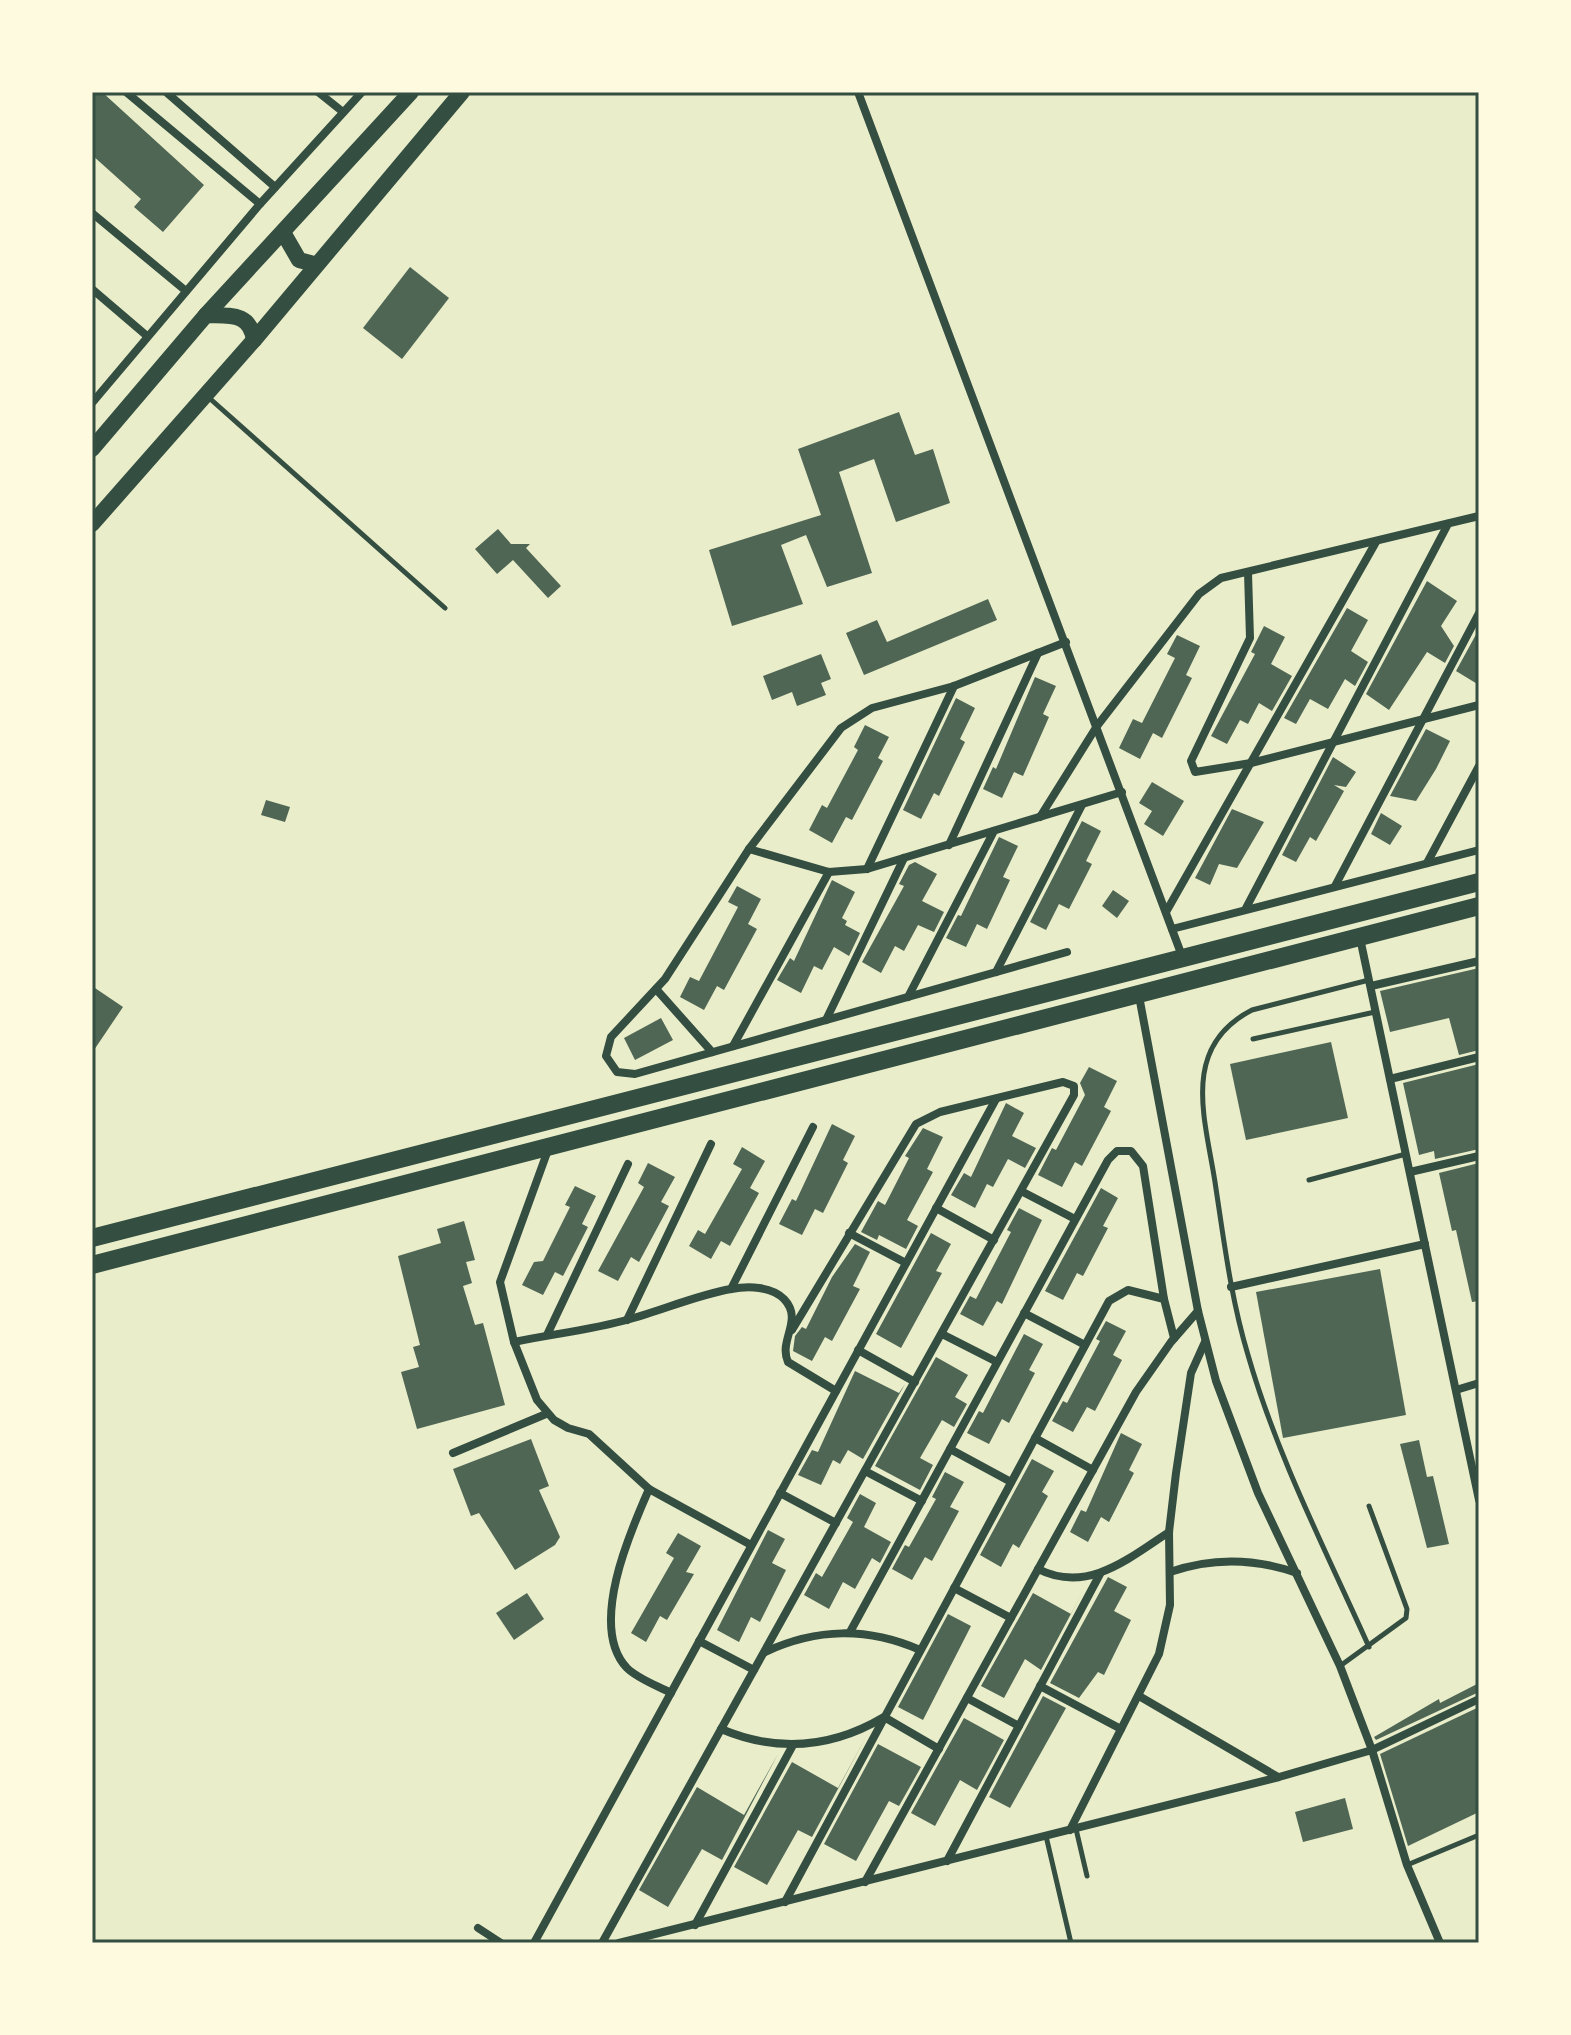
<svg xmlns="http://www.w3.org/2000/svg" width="1571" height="2035" viewBox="0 0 1571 2035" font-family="Poppins,sans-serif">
<rect width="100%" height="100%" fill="#e9edc9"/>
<g fill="#4f6655">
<path d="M92,92H102L204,185L163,232L134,207L141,199L92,155Z"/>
<path d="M410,267L449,298L402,359L363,328Z"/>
<path d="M899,412L915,455L933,449L950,503L896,522L874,459L839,472L872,573L827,587L806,535L781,545L803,604L732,626L709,550L821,515L798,449Z"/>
<path d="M498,529L511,544H530L526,548L561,586L548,598L513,560L497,574L475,549Z"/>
<path d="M1427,581L1457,601L1441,626L1454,646L1445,663L1427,652L1389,710L1366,694Z"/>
<path d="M988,599L997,620L864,675L846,633L877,620L887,642Z"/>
<path d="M1347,608L1368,620L1351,651L1368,662L1355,686L1345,679L1328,709L1310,699L1296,724L1284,718Z"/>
<path d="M1264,626L1285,637L1271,664L1292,676L1272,711L1259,703L1248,724L1240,720L1227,744L1211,736L1255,654L1251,652Z"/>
<path d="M1479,629V685L1456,671Z"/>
<path d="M1177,635L1200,646L1186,675L1192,678L1162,738L1153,733L1140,759L1119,748L1133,719L1142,723L1175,658L1167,654Z"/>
<path d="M821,654L831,679L821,683L826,695L797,706L792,692L772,700L763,676Z"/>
<path d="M1035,677L1056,686L1043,714L1049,717L1023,776L1014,772L1002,798L983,789L993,767L996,769Z"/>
<path d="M956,698L975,708L960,739L965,742L939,796L934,793L921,819L903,810Z"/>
<path d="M865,725L889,737L878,758L883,761L852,820L846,817L832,843L809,830L822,805L827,808L858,750L854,747Z"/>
<path d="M1426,729L1450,741L1436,769L1416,801L1390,796Z"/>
<path d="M1333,757L1356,772L1346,787L1334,785L1344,791L1316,841L1310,837L1296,862L1282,855Z"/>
<path d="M1152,782L1184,801L1163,836L1144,824L1152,811L1139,803Z"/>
<path d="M266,800L290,807L285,822L261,815Z"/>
<path d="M1232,809L1264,822L1237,868L1219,864L1210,885L1195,878Z"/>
<path d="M1381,813L1402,826L1390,845L1371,834Z"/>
<path d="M1082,821L1101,831L1086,861L1092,864L1069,909L1059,904L1046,930L1030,922Z"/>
<path d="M999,837L1018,846L1003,877L1010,880L987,929L977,924L966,947L946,938L958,915L961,916Z"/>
<path d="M915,862L937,874L922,901L944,912L934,932L918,925L904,951L895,946L881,973L862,962L904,886L899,884L909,865Z"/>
<path d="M832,880L855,892L842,918L847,921L845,925L860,933L849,956L834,947L822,970L814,966L801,993L777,980L790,958L794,961Z"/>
<path d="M737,886L761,899L748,924L757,929L724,990L717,986L704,1010L680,997L690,977L699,981L738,907L728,902Z"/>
<path d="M1113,890L1129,901L1117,918L1102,906Z"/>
<path d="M1479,968V1050L1459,1055L1449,1018L1390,1032L1380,991Z"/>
<path d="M92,986L123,1007L92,1053Z"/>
<path d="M661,1018L673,1040L635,1060L624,1038Z"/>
<path d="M1331,1042L1348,1118L1246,1140L1230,1064Z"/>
<path d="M1479,1064V1149L1435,1159L1434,1151L1419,1155L1403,1083Z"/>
<path d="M1089,1067L1117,1081L1104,1107L1111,1111L1082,1166L1075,1162L1062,1187L1038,1175L1052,1148L1056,1150L1085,1095L1080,1083Z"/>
<path d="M1006,1103L1024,1113L1012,1136L1036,1148L1025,1168L1008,1159L993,1187L987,1184L975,1208L951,1195L964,1173L971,1177Z"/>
<path d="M832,1124L855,1136L843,1160L848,1163L823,1213L815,1209L802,1235L779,1224L792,1199L796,1201Z"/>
<path d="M923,1128L943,1137L927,1169L933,1172L907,1220L918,1226L906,1249L879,1235L877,1240L861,1232L878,1201L885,1205L909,1158L905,1156Z"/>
<path d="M742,1147L765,1161L750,1188L759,1193L730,1246L721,1241L711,1259L689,1246L698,1230L705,1234L742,1169L733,1164Z"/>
<path d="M648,1163L675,1177L661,1202L669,1206L639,1262L631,1257L618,1281L598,1271L644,1187L638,1183Z"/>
<path d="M1479,1163V1301L1472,1302L1456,1230L1452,1231L1439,1173Z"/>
<path d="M575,1186L596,1196L582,1224L588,1227L563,1276L555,1272L543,1295L522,1285L534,1262L543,1261L570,1207L565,1205Z"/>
<path d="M1101,1188L1118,1198L1103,1226L1108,1228L1083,1276L1077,1273L1063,1300L1045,1291Z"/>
<path d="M1019,1208L1042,1220L1002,1304L997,1301L983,1326L960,1314L970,1296L976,1299L1011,1232L1007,1230Z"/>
<path d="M464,1221L475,1260L466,1262L472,1283L463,1286L475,1325L483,1323L505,1405L417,1429L401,1372L419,1367L413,1347L420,1345L398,1256L441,1243L437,1229Z"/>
<path d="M931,1233L951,1244L936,1271L942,1273L901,1348L876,1334Z"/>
<path d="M855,1244L870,1252L853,1286L860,1289L832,1341L825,1337L812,1361L793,1351L795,1336L802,1327L806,1329L832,1277Z"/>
<path d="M1380,1269L1406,1415L1283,1438L1256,1292Z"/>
<path d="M1106,1321L1126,1331L1113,1355L1122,1360L1095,1411L1087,1407L1073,1432L1052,1421L1063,1401L1067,1403L1100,1341L1096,1339Z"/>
<path d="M1024,1334L1043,1344L1029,1370L1035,1373L1009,1423L1002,1419L989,1444L967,1433L979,1411L983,1413Z"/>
<path d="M936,1357L968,1375L955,1397L967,1404L954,1427L942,1420L920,1458L933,1465L920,1490L875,1466Z"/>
<path d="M855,1371L899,1393L905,1384L863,1459L848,1450L840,1464L833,1460L821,1485L798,1475L812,1450L818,1452Z"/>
<path d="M1121,1433L1142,1444L1129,1470L1134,1473L1109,1522L1101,1517L1088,1542L1070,1532L1081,1510L1086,1512Z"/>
<path d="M531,1439L549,1486L539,1490L560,1537L555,1545L515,1570L479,1513L471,1516L453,1469Z"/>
<path d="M1419,1440L1427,1477L1433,1476L1449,1544L1427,1548L1400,1444Z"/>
<path d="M1032,1459L1054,1471L1042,1492L1048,1496L1019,1548L1013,1544L1001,1567L980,1555Z"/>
<path d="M945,1472L964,1482L950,1507L959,1511L932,1561L925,1557L912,1580L892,1569L905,1545L909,1547L936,1499L932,1497Z"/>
<path d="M860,1494L876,1503L864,1527L891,1542L880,1563L872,1558L855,1589L843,1582L829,1609L804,1595L816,1573L822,1577L853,1522L847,1518Z"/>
<path d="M768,1530L785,1539L772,1563L786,1570L760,1622L751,1617L739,1642L717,1630Z"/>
<path d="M678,1533L701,1546L686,1572L694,1574L667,1620L660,1616L646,1642L631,1633L674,1558L666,1553Z"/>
<path d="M1108,1577L1127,1587L1114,1611L1131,1620L1104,1675L1098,1672L1079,1698L1050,1683Z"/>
<path d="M527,1593L544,1619L514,1640L496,1613Z"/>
<path d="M1033,1593L1071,1614L1081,1595L1041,1670L1025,1659L1004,1698L981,1686Z"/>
<path d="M948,1614L971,1626L923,1720L898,1707Z"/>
<path d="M1479,1683V1692L1376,1740L1374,1737L1439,1699L1440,1703Z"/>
<path d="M1043,1696L1066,1708L1010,1808L989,1797Z"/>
<path d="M1479,1707V1812L1408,1846L1380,1754Z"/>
<path d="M964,1718L1004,1740L977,1790L960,1780L935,1826L911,1813Z"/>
<path d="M866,1737L812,1837L798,1830L767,1885L734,1867L792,1762L838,1788Z"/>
<path d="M878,1744L921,1767L899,1806L889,1801L856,1861L824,1844Z"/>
<path d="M778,1754L722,1860L702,1849L668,1907L639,1890L697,1787L744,1815Z"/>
<path d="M1345,1798L1353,1829L1303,1842L1295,1812Z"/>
</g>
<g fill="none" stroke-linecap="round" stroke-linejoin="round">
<g stroke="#344e41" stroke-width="5">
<path d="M207,396L445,608"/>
<path d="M1253,1039L1375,1012"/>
<path d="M1309,1180L1406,1154"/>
<path d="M1369,1647C1326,1551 1277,1456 1248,1355C1231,1299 1224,1241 1215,1182C1205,1118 1180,1047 1252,1010L1369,980"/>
<path d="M1340,1666L1406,1618L1407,1609L1369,1506"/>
<path d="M1076,1829L1087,1876"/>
<path d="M1046,1836L1071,1943"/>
<path d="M1407,1865L1479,1835"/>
</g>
<g stroke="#344e41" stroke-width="8">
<path d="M126,92L260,204"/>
<path d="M166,92L275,187"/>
<path d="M318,92L343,112"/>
<path d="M858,92L1182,956"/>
<path d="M92,213L186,291"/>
<path d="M92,289L147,336"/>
<path d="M92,403L260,204L362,92"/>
<path d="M1248,573L1250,638L1191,761L1195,772L1251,763L1479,705"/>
<path d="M1066,642L954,686L872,708L841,728L749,849L665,979L611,1037L606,1056L617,1072L635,1074L1067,952"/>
<path d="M1040,817L1097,726L1199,594L1221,578L1479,516"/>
<path d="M949,845L1038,653"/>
<path d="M749,849L829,872L867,869L1122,792"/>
<path d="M1427,863L1479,766"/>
<path d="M867,869L954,686"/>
<path d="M1335,886L1479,613"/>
<path d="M1246,908L1448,524"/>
<path d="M1166,912L1376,542"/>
<path d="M1172,929L1479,850"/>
<path d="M1360,938L1479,1500"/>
<path d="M996,972L1082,805"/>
<path d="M1371,986L1479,961"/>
<path d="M656,989L712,1052"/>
<path d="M1139,996L1198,1311L1216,1381L1258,1493L1340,1666L1372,1750L1407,1865L1440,1943"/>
<path d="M908,997L994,831"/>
<path d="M826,1020L904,858"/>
<path d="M733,1046L829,872"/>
<path d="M1390,1079L1479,1057"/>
<path d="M548,1150L500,1282L514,1342L537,1400L554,1420L568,1428L589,1434L649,1489L751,1545"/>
<path d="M1410,1172L1479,1156"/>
<path d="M1021,1191L1075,1219"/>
<path d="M936,1208L994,1240"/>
<path d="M849,1233L906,1263"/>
<path d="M1231,1287L1425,1244"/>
<path d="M731,1289L813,1127"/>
<path d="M1024,1313L1085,1345"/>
<path d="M627,1320L711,1144"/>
<path d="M942,1334L997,1362"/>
<path d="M547,1335L628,1164"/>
<path d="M514,1342C552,1334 592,1330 630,1319C663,1310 697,1295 731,1289C748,1286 771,1286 784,1299C804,1320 778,1340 788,1362L836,1391"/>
<path d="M858,1350L915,1382"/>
<path d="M1456,1390L1479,1383"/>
<path d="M1035,1438L1093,1470"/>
<path d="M950,1449L1011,1482"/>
<path d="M453,1453L546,1414"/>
<path d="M865,1471L922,1501"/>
<path d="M649,1489C630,1532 588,1627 627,1668C638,1679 658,1686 671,1693"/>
<path d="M780,1493L836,1523"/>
<path d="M1038,1569C1087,1594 1128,1559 1169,1532"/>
<path d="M1170,1572C1213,1557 1254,1558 1297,1573"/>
<path d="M954,1588L1011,1618"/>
<path d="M850,1632L1108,1160L1117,1151H1131L1143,1166L1164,1299"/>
<path d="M699,1641L754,1670"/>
<path d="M765,1652C817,1628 867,1627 920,1650"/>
<path d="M1040,1686L1121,1729"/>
<path d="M1139,1696L1278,1777"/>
<path d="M967,1698L1019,1726"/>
<path d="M721,1729C778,1753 832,1748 884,1717L939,1749"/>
<path d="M1070,1830L1159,1654L1170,1605L1169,1532L1176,1473L1191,1373L1205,1342"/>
<path d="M947,1861L1100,1574"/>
<path d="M865,1882L1136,1392L1171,1342L1198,1311"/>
<path d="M785,1902L1109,1301L1128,1290L1164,1299L1174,1338"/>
<path d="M695,1925L793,1745"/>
<path d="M478,1928L501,1943"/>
<path d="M534,1943L996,1099"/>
<path d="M602,1943L1074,1095V1086L1063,1082L940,1112L916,1124L792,1330"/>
<path d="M619,1943L1279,1777L1372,1750L1479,1699"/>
</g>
<g stroke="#344e41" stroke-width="16">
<path d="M284,234L299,260L314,264"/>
<path d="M206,315C230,316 250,312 254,340"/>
<path d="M92,449L206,315L411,92"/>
<path d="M92,524L254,340L462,92"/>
</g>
<g stroke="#344e41" stroke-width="18">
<path d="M92,1238L1479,882"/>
<path d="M92,1265L1479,906"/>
</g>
</g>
<rect width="1571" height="2035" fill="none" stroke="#fefae0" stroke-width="188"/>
<rect x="94" y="94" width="1383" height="1847" fill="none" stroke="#344e41" stroke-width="3"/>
</svg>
